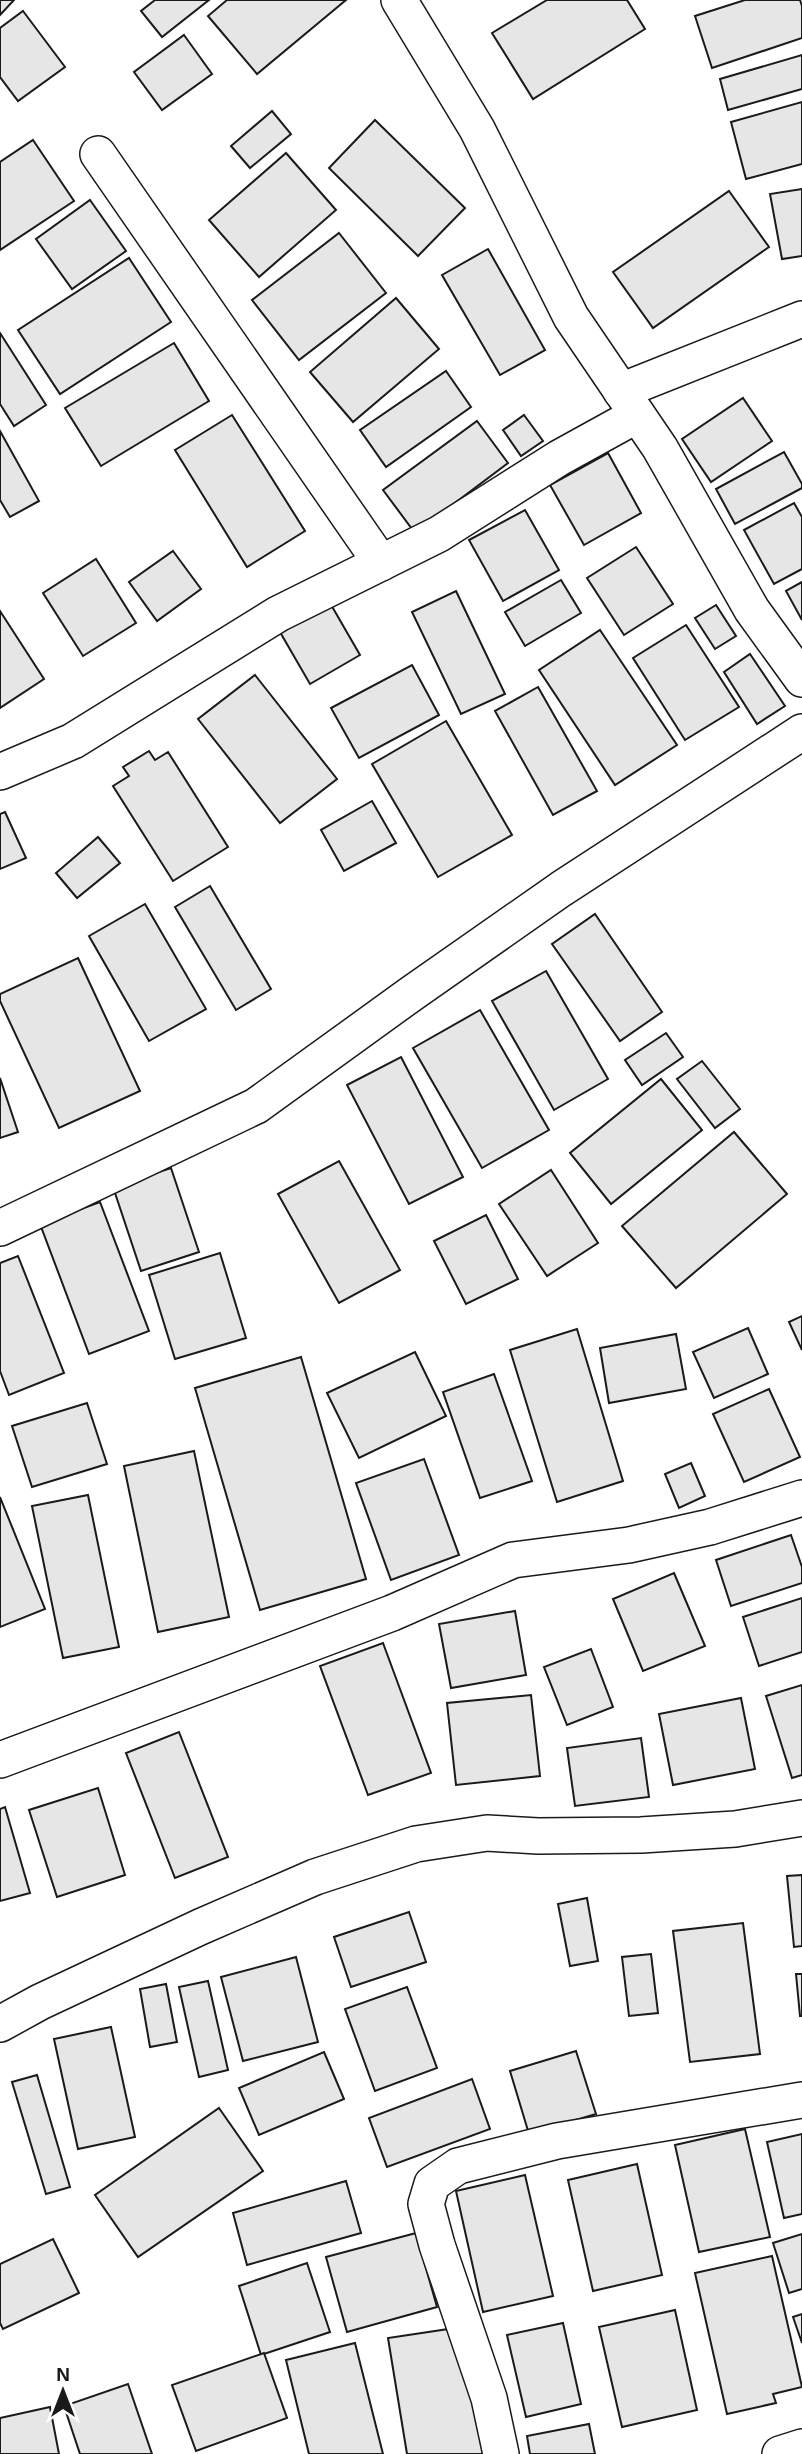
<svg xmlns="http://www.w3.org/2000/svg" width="802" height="2454" viewBox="0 0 802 2454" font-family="Helvetica,sans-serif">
<rect width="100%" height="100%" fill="#fff"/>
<g fill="#e6e6e6" stroke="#1a1a1a" stroke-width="2">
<path d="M0,0H14L0,15Z"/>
<path d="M155,0H209L162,37L141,11Z"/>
<path d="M227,0H346L257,74L208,16Z"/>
<path d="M547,0H627L645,29L533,99L492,33Z"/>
<path d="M745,0H800L802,6V38L712,68L695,16Z"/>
<path d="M23,11L65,67L18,101L0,77V28Z"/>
<path d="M184,35L212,74L162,110L134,72Z"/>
<path d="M802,55V89L728,110L720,79Z"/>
<path d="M802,102V164L746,179L731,122Z"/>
<path d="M272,111L291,134L250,168L231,146Z"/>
<path d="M375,120L465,208L418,256L329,168Z"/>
<path d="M33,140L74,201L0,250V162Z"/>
<path d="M286,153L336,210L259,277L209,220Z"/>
<path d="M802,189V256L782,259L770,194Z"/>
<path d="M729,191L769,247L653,328L613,272Z"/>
<path d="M90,200L126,251L72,289L36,239Z"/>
<path d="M339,233L386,293L299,360L252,300Z"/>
<path d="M488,249L545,350L500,375L442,275Z"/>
<path d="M129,258L171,322L60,394L18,330Z"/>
<path d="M396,298L439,349L353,422L310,372Z"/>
<path d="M0,333L46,405L14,426L0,404Z"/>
<path d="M174,343L209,401L101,466L65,408Z"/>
<path d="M446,371L471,407L386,467L360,430Z"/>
<path d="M743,398L772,441L711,482L682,439Z"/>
<path d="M232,415L305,531L247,567L175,450Z"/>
<path d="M524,415L543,441L521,456L503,430Z"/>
<path d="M477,421L508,463L415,533L383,490Z"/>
<path d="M0,431L39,501L10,517L0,500Z"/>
<path d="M784,452L802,484V488L735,524L716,489Z"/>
<path d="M608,453L641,513L584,545L550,485Z"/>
<path d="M794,503L802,517V569L774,584L744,530Z"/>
<path d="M525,510L559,570L503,601L469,540Z"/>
<path d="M636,547L673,604L624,635L587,578Z"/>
<path d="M173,551L201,589L157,621L129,582Z"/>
<path d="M96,559L136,623L83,656L43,593Z"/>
<path d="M561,580L581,613L525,646L505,612Z"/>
<path d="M802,582V620L786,591Z"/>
<path d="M456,591L505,694L461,714L412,612Z"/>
<path d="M330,603L360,655L310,684L280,632Z"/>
<path d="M716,605L736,636L715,649L695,618Z"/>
<path d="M0,611L44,679L0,708Z"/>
<path d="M686,625L739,707L685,740L633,658Z"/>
<path d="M600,630L677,745L615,785L539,670Z"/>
<path d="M750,654L785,706L757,724L724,672Z"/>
<path d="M412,665L439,715L359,758L331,708Z"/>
<path d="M255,675L337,779L280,823L198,719Z"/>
<path d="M538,687L597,791L553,815L495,711Z"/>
<path d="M446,721L512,835L438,877L372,764Z"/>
<path d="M149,751L155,760L168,752L228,847L173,881L113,786L129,776L123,767Z"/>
<path d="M372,801L396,843L344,871L321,830Z"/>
<path d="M5,812L26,858L0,869V814Z"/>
<path d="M98,837L120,863L77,898L56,873Z"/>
<path d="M210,886L271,989L236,1010L175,907Z"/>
<path d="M145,904L206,1009L149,1041L89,936Z"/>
<path d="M595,914L662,1012L620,1041L552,944Z"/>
<path d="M78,958L140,1091L59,1128L0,1001V994Z"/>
<path d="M546,971L608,1079L554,1110L492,1001Z"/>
<path d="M480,1010L549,1130L482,1168L413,1048Z"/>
<path d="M666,1033L683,1057L642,1085L625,1060Z"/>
<path d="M401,1057L463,1177L409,1204L347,1085Z"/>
<path d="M702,1061L740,1109L715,1128L677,1079Z"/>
<path d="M0,1078L18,1132L0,1138Z"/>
<path d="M661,1079L702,1130L611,1204L570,1153Z"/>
<path d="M734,1132L787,1194L676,1288L622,1226Z"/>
<path d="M339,1161L400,1270L339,1303L278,1194Z"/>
<path d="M171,1168L199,1252L141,1271L113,1187Z"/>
<path d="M551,1170L598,1243L547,1276L499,1204Z"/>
<path d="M100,1202L149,1331L89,1354L40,1224Z"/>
<path d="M486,1215L518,1279L466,1304L434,1241Z"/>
<path d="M220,1253L246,1338L175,1359L149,1275Z"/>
<path d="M18,1256L64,1373L9,1395L0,1371V1263Z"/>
<path d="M802,1316V1350L789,1322Z"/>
<path d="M748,1328L768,1374L714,1398L693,1352Z"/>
<path d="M577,1329L623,1481L557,1502L510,1350Z"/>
<path d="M676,1334L686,1389L609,1403L600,1348Z"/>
<path d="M415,1352L446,1416L359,1458L327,1393Z"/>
<path d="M301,1357L366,1579L260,1610L195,1388Z"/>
<path d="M494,1374L532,1481L480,1498L443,1392Z"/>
<path d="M769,1389L800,1457L744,1482L713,1414Z"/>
<path d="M87,1403L107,1464L32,1487L12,1426Z"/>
<path d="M194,1451L229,1617L158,1632L124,1466Z"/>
<path d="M424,1459L459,1555L391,1580L356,1483Z"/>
<path d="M691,1463L705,1496L679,1508L665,1474Z"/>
<path d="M88,1495L119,1647L63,1658L32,1506Z"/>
<path d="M0,1497L45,1609L0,1627Z"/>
<path d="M791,1535L802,1567V1583L731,1606L716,1560Z"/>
<path d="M674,1573L705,1646L643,1671L613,1599Z"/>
<path d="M802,1598V1652L759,1666L743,1617Z"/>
<path d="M515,1611L526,1675L451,1688L439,1624Z"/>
<path d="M383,1643L431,1773L368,1795L320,1666Z"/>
<path d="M591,1649L613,1707L567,1725L544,1667Z"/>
<path d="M802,1685V1775L792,1778L766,1696Z"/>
<path d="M531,1695L540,1776L456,1785L447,1703Z"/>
<path d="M741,1698L755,1769L673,1785L659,1714Z"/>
<path d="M179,1732L228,1857L175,1878L126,1753Z"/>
<path d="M641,1738L649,1797L575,1806L567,1748Z"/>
<path d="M98,1788L125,1875L57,1897L29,1810Z"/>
<path d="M5,1807L30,1893L0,1901V1809Z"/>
<path d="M802,1875V1946L794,1947L787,1876Z"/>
<path d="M587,1898L598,1961L570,1966L558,1904Z"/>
<path d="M409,1912L426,1962L351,1987L334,1937Z"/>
<path d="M743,1923L760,2054L690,2062L673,1931Z"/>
<path d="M651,1954L658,2013L629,2016L622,1957Z"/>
<path d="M296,1957L318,2042L243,2061L221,1977Z"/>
<path d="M796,1974H802V2016H800Z"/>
<path d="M208,1981L228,2070L199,2077L179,1987Z"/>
<path d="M166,1984L177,2042L150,2047L140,1989Z"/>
<path d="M407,1987L437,2068L375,2091L345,2009Z"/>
<path d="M111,2027L135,2137L78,2149L54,2039Z"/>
<path d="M576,2051L596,2114L529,2134L510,2071Z"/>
<path d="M324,2052L344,2099L259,2135L239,2088Z"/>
<path d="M37,2075L70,2187L46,2194L12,2082Z"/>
<path d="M472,2079L490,2129L387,2167L369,2118Z"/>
<path d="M219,2108L263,2171L138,2257L95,2195Z"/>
<path d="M745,2129L770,2237L699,2252L675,2145Z"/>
<path d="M802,2134V2214L784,2218L767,2142Z"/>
<path d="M637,2164L662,2275L593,2291L568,2180Z"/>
<path d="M525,2175L553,2296L483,2312L456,2191Z"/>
<path d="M346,2181L361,2233L247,2265L233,2213Z"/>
<path d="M416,2233L437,2307L347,2332L326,2257Z"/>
<path d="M802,2234V2289L789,2293L773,2243Z"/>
<path d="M53,2239L79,2293L3,2329L0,2323V2264Z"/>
<path d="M772,2256L802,2387L773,2394L776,2403L727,2414L695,2273Z"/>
<path d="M307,2263L330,2332L261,2355L239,2286Z"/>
<path d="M675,2310L697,2410L622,2427L599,2327Z"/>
<path d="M802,2314V2343L793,2317Z"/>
<path d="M563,2323L581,2404L526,2417L507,2335Z"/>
<path d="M462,2327L483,2454H407L388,2338Z"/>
<path d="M355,2343L383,2454H309L286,2360Z"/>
<path d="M264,2353L287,2418L196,2451L172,2385Z"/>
<path d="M128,2384L152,2454H80L64,2406Z"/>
<path d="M50,2407L59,2454H0V2418Z"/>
<path d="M589,2424L595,2454H530L527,2436Z"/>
</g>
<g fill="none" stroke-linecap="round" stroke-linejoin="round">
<defs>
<g id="street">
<path d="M399,0L477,129L571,317L660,448L752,610L802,679"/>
<path d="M98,154L381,563"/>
<path d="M621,391L802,319"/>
<path d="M0,772L73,741L278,614L439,534L559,458L637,415"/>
<path d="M0,1228L256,1106L411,994L561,889L802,732"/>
<path d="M0,1760L392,1613L513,1560L629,1545L710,1527L802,1498"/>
<path d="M0,2024L40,2002L200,1927L315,1877L416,1844L487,1833L538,1836L641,1835L735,1829L802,1818"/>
<path d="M501,2454L489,2398L437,2245L426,2204L432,2184L458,2166L557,2141L802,2100"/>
<path d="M780,2454L802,2447"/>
</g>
</defs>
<use href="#street" stroke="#1a1a1a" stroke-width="38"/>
<use href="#street" stroke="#fff" stroke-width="35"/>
</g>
<g transform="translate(63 2391)" stroke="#ffffff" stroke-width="5" paint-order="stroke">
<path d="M0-5L12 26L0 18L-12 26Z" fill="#1a1a1a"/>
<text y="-10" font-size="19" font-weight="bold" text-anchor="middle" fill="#1a1a1a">N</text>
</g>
</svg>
